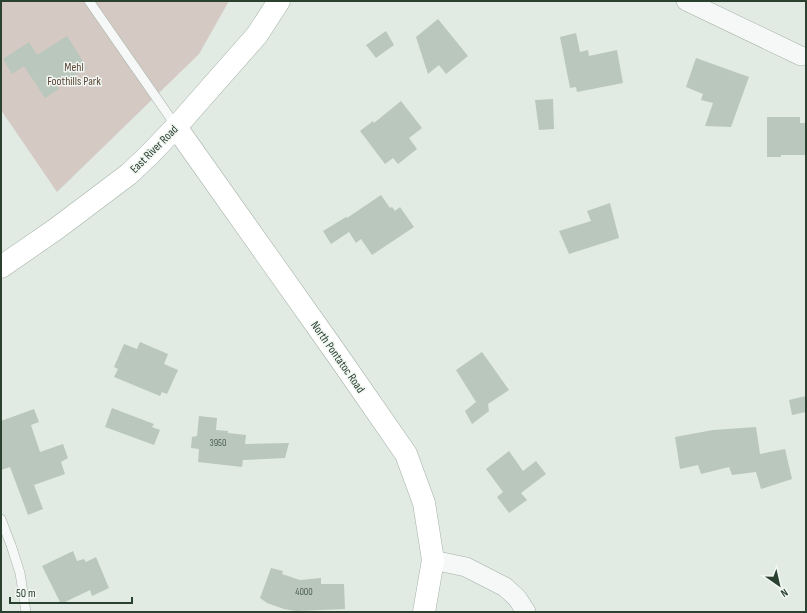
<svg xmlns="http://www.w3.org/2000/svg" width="807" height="613" viewBox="0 0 807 613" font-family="'Sofia Sans Condensed',sans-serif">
<rect width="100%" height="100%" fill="#e2eae4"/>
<path fill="#d4c9c3" d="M1,1H229L199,54L57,192L1,110Z"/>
<g fill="#b9c7bd">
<path d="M438,19L468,56L446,74L439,65L428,74L416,37Z"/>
<path d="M386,31L394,45L376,58L366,45Z"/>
<path d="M576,33L580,52L588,50L589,56L617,50L623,83L577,92L576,87L570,88L560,37Z"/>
<path d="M67,36L87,68L57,87L59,89L45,98L24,66L12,74L3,59L29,42L37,55Z"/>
<path d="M696,58L749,77L731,127L705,126L713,103L701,100L703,94L686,87Z"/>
<path d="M553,99L554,129L539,130L535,100Z"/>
<path d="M401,101L422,128L409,138L417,149L398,164L393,158L385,164L360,131L373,121L374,123Z"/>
<path d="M767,117H800V123H806V155H781V157H767Z"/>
<path d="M381,195L390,208L392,207L395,211L400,207L414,227L372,255L361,239L356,243L349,232L331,244L323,231L346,217L347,218Z"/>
<path d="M610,203L619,238L569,254L559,231L591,221L587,211Z"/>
<path d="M140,342L168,354L164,364L178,370L167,394L162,392L160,396L114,377L118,369L114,367L124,344L137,349Z"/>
<path d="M482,352L509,390L488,404L489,411L472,424L465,411L476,402L456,370Z"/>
<path d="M806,396V412L792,415L789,400Z"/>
<path d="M112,408L154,424L152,427L160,430L154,445L105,427Z"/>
<path d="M34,409L39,422L31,425L40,452L63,444L68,458L61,462L65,474L34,485L43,509L28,515L10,467L1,470V421Z"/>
<path d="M199,416L217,418L216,430L228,431V433L246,435L245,444L289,443L285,458L243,460L242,467L198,462L199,449L191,448L192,437L197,436Z"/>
<path d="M756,427L760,454L785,449L792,479L761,489L756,472L732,475L729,467L701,474L698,465L680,469L675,437L713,430Z"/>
<path d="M509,451L523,471L536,461L546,474L521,493L527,500L509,513L497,497L503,492L486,469Z"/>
<path d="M73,551L77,561L84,559L86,562L96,557L109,588L92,596L90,590L61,604L42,566Z"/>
<path d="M271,568L283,571L282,574L300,580L321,578V584H344L345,609L296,611L284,609L267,603L260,598Z"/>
</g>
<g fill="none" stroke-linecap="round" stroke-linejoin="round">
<defs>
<g id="lane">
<path d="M89,1L176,126"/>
<path d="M1,519L11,545L20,573L26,612"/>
</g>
<g id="street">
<path d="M686,1L801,56"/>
<path d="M433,560L466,567L505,587L517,598L526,612"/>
</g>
<g id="secondary">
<path d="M176,127L336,353L406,454L424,503L433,560L424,612"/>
<path d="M1,267L56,229L129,174L148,156L176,127L257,35L279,1"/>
</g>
</defs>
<use href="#lane" stroke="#a3b1a7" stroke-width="10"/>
<use href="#street" stroke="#a3b1a7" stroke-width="20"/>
<use href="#secondary" stroke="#a3b1a7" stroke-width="23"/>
<use href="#lane" stroke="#f5f8f6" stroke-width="9"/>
<use href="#street" stroke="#f5f8f6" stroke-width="19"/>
<use href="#secondary" stroke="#fff" stroke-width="22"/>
</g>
<g text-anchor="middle" stroke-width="3" stroke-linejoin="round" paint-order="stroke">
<g font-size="10" fill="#4e6253">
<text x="218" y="446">3950</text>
<text x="304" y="595">4000</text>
</g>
<g font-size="12" fill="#5d4838" stroke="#f2f7f3">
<text x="74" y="71">Mehl<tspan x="74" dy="14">Foothills Park</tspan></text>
</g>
<g font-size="12" fill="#2a4130" stroke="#f2f7f3">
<text transform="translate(154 149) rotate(-45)" y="4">East River Road</text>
<text transform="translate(338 357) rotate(55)" y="4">North Pontatoc Road</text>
</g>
</g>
<rect width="807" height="613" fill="none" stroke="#2a4130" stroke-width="4"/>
<g transform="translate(779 585) rotate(146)" stroke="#f2f7f3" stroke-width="3" paint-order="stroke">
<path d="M0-3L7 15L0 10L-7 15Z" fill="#2a4130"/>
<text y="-6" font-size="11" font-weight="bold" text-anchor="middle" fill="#2a4130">N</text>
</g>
<path d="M10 597v6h122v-6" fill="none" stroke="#2a4130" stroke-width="2"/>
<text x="16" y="597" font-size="12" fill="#2a4130" stroke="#f2f7f3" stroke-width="3" paint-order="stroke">50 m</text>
</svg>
